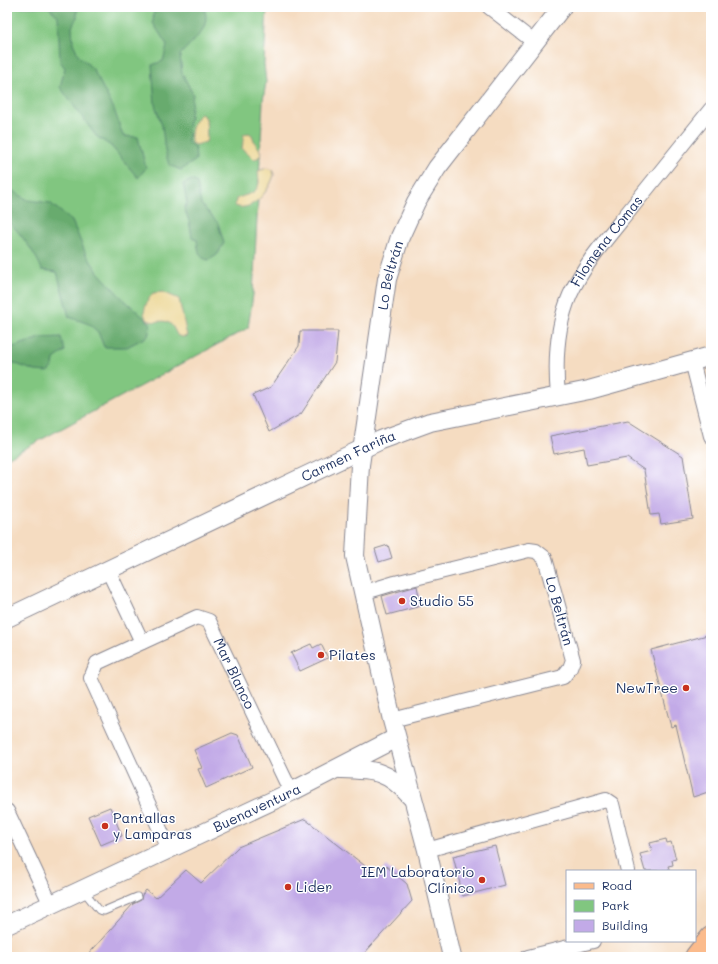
<svg xmlns="http://www.w3.org/2000/svg" width="718" height="964" viewBox="0 0 718 964" font-family="Mali,sans-serif">
<rect width="100%" height="100%" fill="#fff"/>
<filter id="ink" filterUnits="userSpaceOnUse"><feTurbulence type="fractalNoise" baseFrequency=".025" numOctaves="2"/><feDisplacementMap in="SourceGraphic" scale="8" xChannelSelector="R" yChannelSelector="G"/><feConvolveMatrix kernelMatrix="1 2 1 2 8 2 1 2 1" color-interpolation-filters="sRGB"/></filter>
<filter id="wash" filterUnits="userSpaceOnUse"><feTurbulence type="fractalNoise" baseFrequency=".012" numOctaves="4" result="noise"/><feDisplacementMap in="SourceGraphic" scale="16" xChannelSelector="R" yChannelSelector="G"/><feGaussianBlur stdDeviation="0.9" result="paint"/><feColorMatrix in="noise" values="0 0 0 0 0 0 0 0 0 0 0 0 0 0 0 0 0 1.4 0 .05"/><feComposite in="paint" operator="in"/></filter>
<g filter="url(#wash)">
<rect width="100%" height="100%" fill="#f5dcc1"/>
<path fill="#81c680" stroke="#4e7a6f" d="M7,7H267L264,64L266,82L263,101L253,295L248,328L7,458Z"/>
<g fill="#68ab6e" stroke="#426d66">
<path d="M48,7H77V17L72,27L73,43L79,56L93,69L114,109L123,136L138,137L146,168L138,178L111,146L96,136L60,87L65,68L60,61L58,16Z"/>
<path d="M154,7H204C212,30 193,39 180,55L182,73L193,94L188,129V143L195,147L196,160L181,170L169,165L165,151L162,126L155,105L152,65L163,61L167,45L153,23Z"/>
<path d="M192,180L197,183L201,204L218,223L224,243L217,255L209,260C198,259 198,249 197,240L192,237L189,221L184,208L187,203L183,184Z"/>
<path d="M7,187L28,200L50,203L72,221L86,254L98,272L119,295L151,324L148,336L127,347H104L98,332L89,324L69,317L57,272L42,270C38,257 18,229 7,221Z"/>
<path d="M61,337L65,351L54,359L53,366L48,372L35,371L11,362L7,363V349L40,338Z"/>
</g>
<g fill="#eeda9e" stroke="#84847e">
<path d="M201,114L206,118L207,138L206,142L196,145L191,143C190,134 192,119 201,114Z"/>
<path d="M249,133L252,135L255,143L262,152L258,158L254,159L242,149L244,134Z"/>
<path d="M267,168L273,170L274,175C270,189 253,213 235,206L236,199C245,194 258,195 259,182C259,178 258,175 258,171Z"/>
<path d="M163,292L179,299L187,336L183,337L178,336C175,332 173,325 169,323C164,319 156,323 150,321C138,316 148,299 153,293Z"/>
</g>
<g id="blocks">
<g fill="#c2aae7">
<path d="M300,331H338L335,362L301,414L269,432L253,395L271,387L299,346Z"/>
<path d="M628,421L683,456L693,519L661,524L659,514L651,515L644,470L627,458L587,465L584,448L554,454L550,436Z"/>
<path d="M388,545L392,558L379,562L375,549Z"/>
<path d="M417,586L421,606L387,615L382,596Z"/>
<path d="M711,634V791L693,797L676,725L671,727L651,650Z"/>
<path d="M311,644L313,648L321,644L328,658L300,671L291,653Z"/>
<path d="M232,733L238,735L252,767L206,788L198,769L202,768L194,750Z"/>
<path d="M110,807L122,836L101,845L88,816Z"/>
<path d="M305,819L378,876L386,866L407,884L412,901L361,957H86L133,904L141,900L142,895L146,890L156,898L186,870L201,883L238,847Z"/>
<path d="M666,839L667,843L671,842L676,859L672,860L673,865L668,866L670,871H645L640,854L652,851L650,843Z"/>
<path d="M495,846L505,885L463,896L453,856Z"/>
</g>
</g>
</g>
<g filter="url(#ink)">
<use href="#blocks" fill-opacity="0" stroke="#888690" stroke-width="1"/>
<g fill="none" stroke-linecap="round" stroke-linejoin="round">
<defs>
<path id="service" d="M83,890L99,910L104,911L137,897"/>
<g id="minor">
<path d="M489,7L534,42"/>
<path d="M692,361L711,436"/>
<path id="s1" d="M558,396C555,363 556,327 570,295C584,264 608,237 629,211C656,177 684,143 711,109"/>
<path d="M108,570L142,642"/>
<path id="s2" d="M362,593L395,583L529,550L536,551L545,558L573,660L570,668L563,677L392,720"/>
<path d="M7,811L51,905"/>
<path id="s3" d="M169,849L91,678L97,663L197,617L209,621L291,792"/>
<path d="M427,850L606,800L612,804L628,871"/>
<path d="M528,957L593,941"/>
</g>
<g id="tertiary">
<path id="s4" d="M7,618L381,440L430,422L589,390L711,356"/>
<path d="M340,769C374,770 388,770 411,797"/>
<path id="s5" d="M7,925L291,792L396,738"/>
<path id="s6" d="M452,957L427,850L392,720L355,556L360,465L387,279L400,237L416,202L437,168L562,7"/>
</g>
<path id="primary" d="M696,957L711,938"/>
</defs>
<use href="#service" stroke="#888690" stroke-width="9"/>
<use href="#minor" stroke="#888690" stroke-width="16"/>
<use href="#tertiary" stroke="#888690" stroke-width="20"/>
<use href="#primary" stroke="#888690" stroke-width="24"/>
<use href="#service" stroke="#fff" stroke-width="7"/>
<use href="#minor" stroke="#fff" stroke-width="14"/>
<use href="#tertiary" stroke="#fff" stroke-width="18"/>
<use href="#primary" stroke="#fbbb8c" stroke-width="22"/>
</g>
</g>
<g fill="#c8321e" stroke="#fff" stroke-width="1.5">
<circle cx="402" cy="601" r="4"/>
<circle cx="321" cy="655" r="4"/>
<circle cx="686" cy="688" r="4"/>
<circle cx="105" cy="826" r="4"/>
<circle cx="482" cy="880" r="4"/>
<circle cx="288" cy="887" r="4"/>
</g>
<g text-anchor="middle" stroke-width="3" stroke-linejoin="round" paint-order="stroke">
<g font-size="14" fill="#1b2f5e" stroke="#fff">
<text dy="5" stroke="none"><textPath href="#s1" startOffset="168">Filomena Comas</textPath></text>
<text dy="5" stroke="none"><textPath href="#s6" startOffset="696">Lo Beltrán</textPath></text>
<text dy="5" stroke="none"><textPath href="#s4" startOffset="378">Carmen Fariña</textPath></text>
<text dy="5" stroke="none"><textPath href="#s2" startOffset="246">Lo Beltrán</textPath></text>
<text dy="5" stroke="none"><textPath href="#s3" startOffset="385">Mar Blanco</textPath></text>
<text dy="5" stroke="none"><textPath href="#s5" startOffset="276">Buenaventura</textPath></text>
</g>
<g font-size="14" fill="#1b2f5e" stroke="#fff" text-anchor="start">
<text x="410" y="606">Studio 55</text>
<text x="329" y="660">Pilates</text>
<text x="678" y="693" text-anchor="end">NewTree</text>
<text x="113" y="823">Pantallas<tspan x="113" dy="16">y Lamparas</tspan></text>
<text x="474" y="877" text-anchor="end">IEM Laboratorio<tspan x="474" dy="16">Clínico</tspan></text>
<text x="296" y="892">Lider</text>
</g>
</g>
<rect width="718" height="964" fill="none" stroke="#fff" stroke-width="24"/>
<rect x="566" y="870" width="130" height="72" fill="#ffffff" stroke="#a4acbf"/>
<rect x="574" y="883" width="20" height="6" fill="#fbbb8c" stroke="#a4acbf"/>
<text x="602" y="890" font-size="12" fill="#1b2f5e">Road</text>
<rect x="574" y="900" width="20" height="12" fill="#81c680" stroke="#a4acbf"/>
<text x="602" y="910" font-size="12" fill="#1b2f5e">Park</text>
<rect x="574" y="920" width="20" height="12" fill="#c2aae7" stroke="#a4acbf"/>
<text x="602" y="930" font-size="12" fill="#1b2f5e">Building</text>
</svg>
